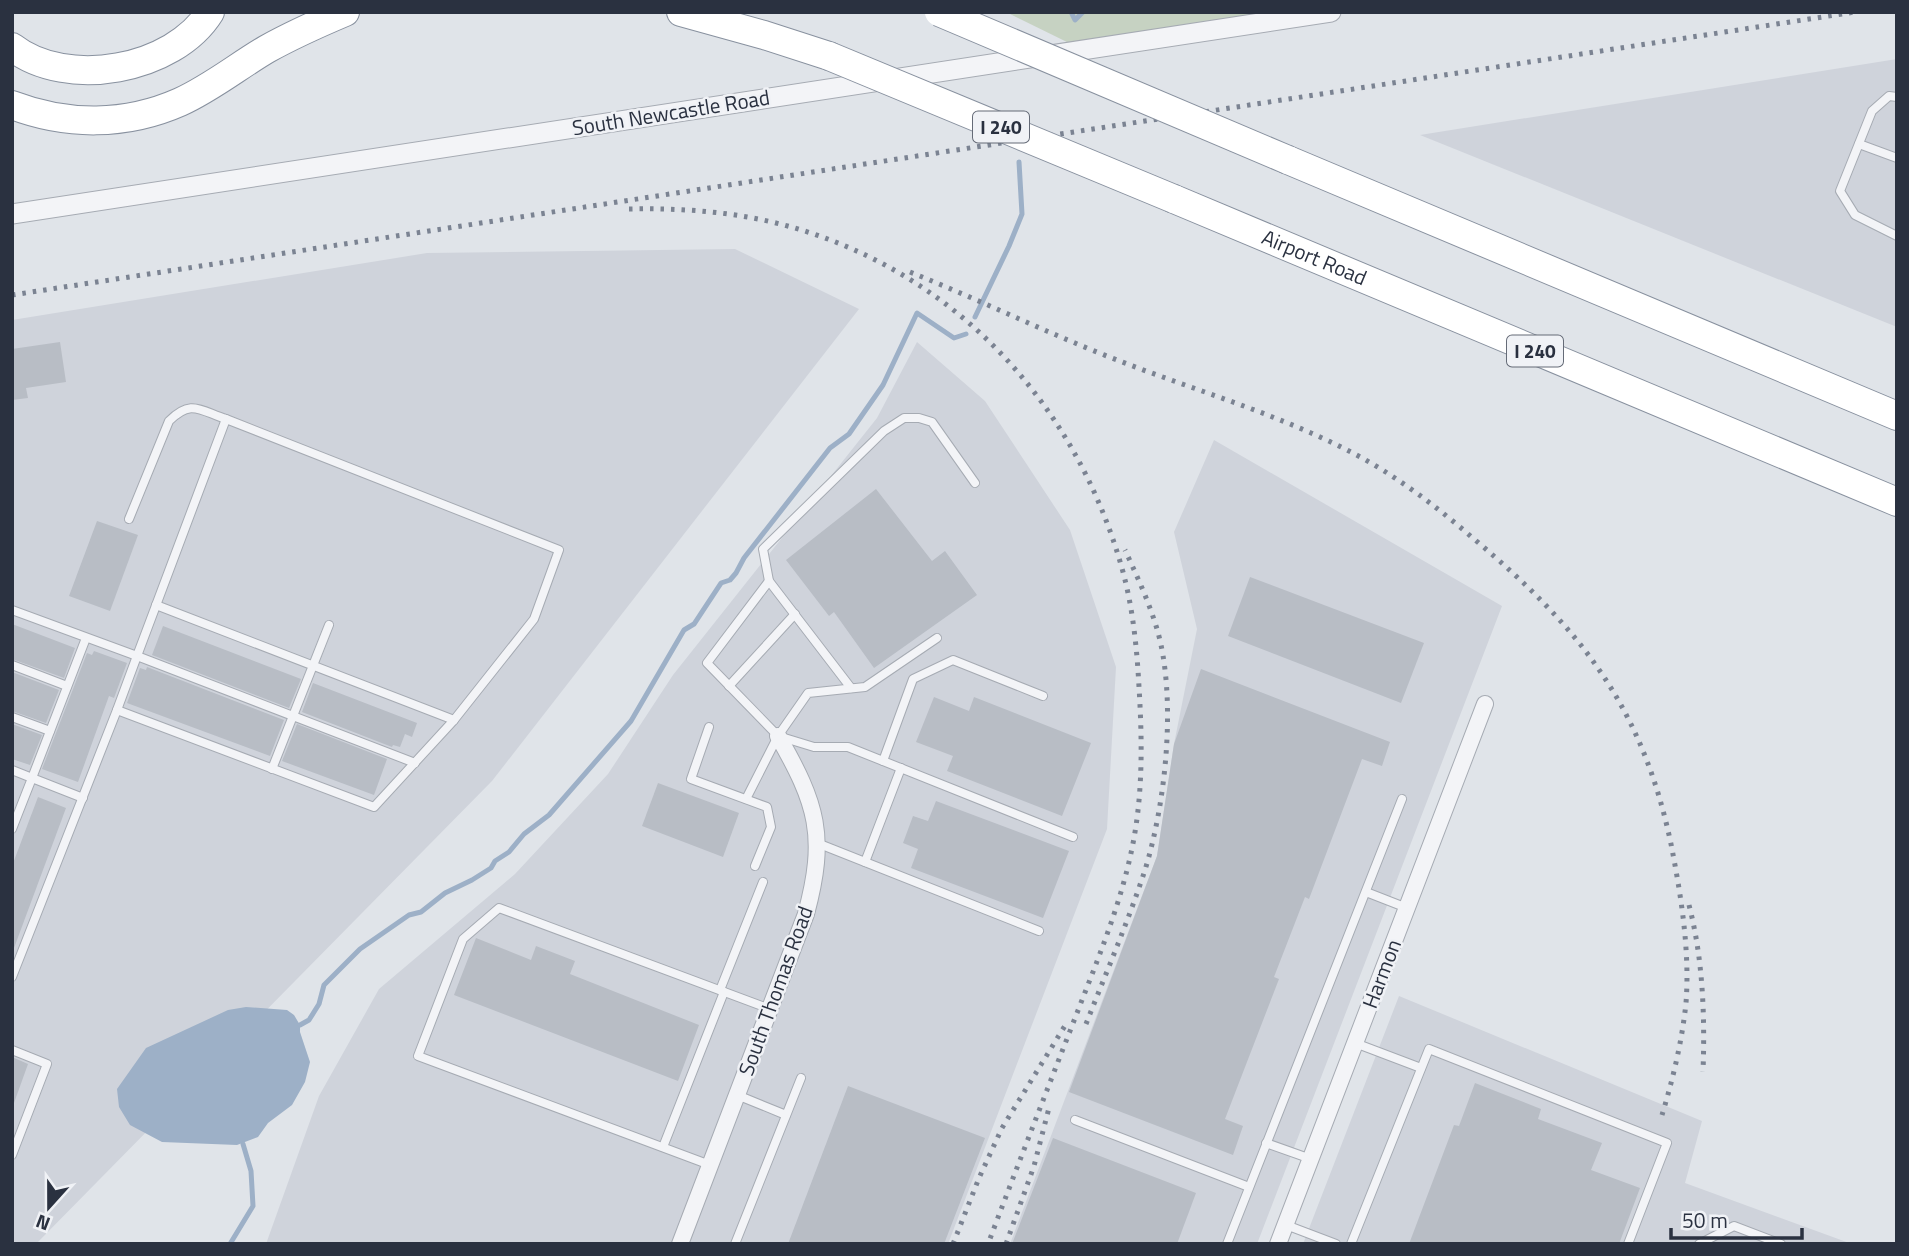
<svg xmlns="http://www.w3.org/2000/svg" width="1909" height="1256" viewBox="0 0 1909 1256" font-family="'Titillium Web',sans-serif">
<rect width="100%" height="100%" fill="#e0e4e9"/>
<g fill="#cfd3db">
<path d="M1897,59V327L1420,135Z"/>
<path d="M735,249L859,309L492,781L36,1244H12V320L427,253Z"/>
<path d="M917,342L985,401L1070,530L1116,667L1107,829L948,1244H266L319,1096L379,989L515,874L608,774L673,675L877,418Z"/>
<path d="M1214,440L1502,606L1257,1244H1010L1157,856L1174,744L1197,629L1174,532Z"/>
<path d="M1399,996L1702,1121L1685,1183L1852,1244H1303Z"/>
</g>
<path fill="#c6d2c2" d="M1006,12H1277L1071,44Z"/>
<path fill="#9db0c7" d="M246,1007L287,1010L294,1015L300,1025V1032L310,1062L305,1082L292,1105L268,1123L258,1137L237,1145L162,1142L130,1125L119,1107L117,1089L146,1048L228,1010Z"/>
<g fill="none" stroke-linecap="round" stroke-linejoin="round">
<g stroke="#9db0c7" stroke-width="5">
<path d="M1071,12L1075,20L1083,12"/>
<path d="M975,317L1009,246L1022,214L1019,162"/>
<path d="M300,1025L309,1020L319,1004L324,985L360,949L409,915L421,912L445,893L472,880L491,868L495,861L509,852L524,834L549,815L631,721L684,630L694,624L721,583L730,580L736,573L744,558L830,448L849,434L883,385L917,313L954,338L966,334"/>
<path d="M230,1244L253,1206L251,1171L243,1144"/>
</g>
</g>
<g fill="#b8bdc5">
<path d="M60,342L66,382L26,388L28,398L12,400V349Z"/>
<path d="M876,489L932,561L945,551L977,595L874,668L834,612L829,616L786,560Z"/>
<path d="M97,521L138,535L110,611L69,596Z"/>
<path d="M1250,577L1424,643L1401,703L1228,636Z"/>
<path d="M12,624L75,648L64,678L12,659Z"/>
<path d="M163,626L301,679L289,708L152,655Z"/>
<path d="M94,651L127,663L114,698L109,696L78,782L42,769L87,653L92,655Z"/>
<path d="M147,667L284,720L270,756L127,703L140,668L146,670Z"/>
<path d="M1201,669L1390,742L1382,766L1362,759L1309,899L1305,897L1274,977L1279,979L1225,1119L1243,1126L1233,1155L1069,1092L1157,856L1174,744Z"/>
<path d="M12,672L59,690L46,723L12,711Z"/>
<path d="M313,683L417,723L412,737L405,734L400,747L393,745L392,747L302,712Z"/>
<path d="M934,697L969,711L974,697L1091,743L1062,816L947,771L953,756L916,742Z"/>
<path d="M12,724L42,735L30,765L12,759Z"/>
<path d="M297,724L387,759L374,795L282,761Z"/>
<path d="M658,783L739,813L723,857L642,826Z"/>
<path d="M38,797L66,808L14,948L12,866Z"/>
<path d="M936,801L1069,851L1043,918L911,868L918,849L903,843L913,816L928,821Z"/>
<path d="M476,938L531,960L536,946L575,961L570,974L699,1025L678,1081L454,995Z"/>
<path d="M12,1057L28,1064L14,1103H12Z"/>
<path d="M1475,1083L1541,1109L1538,1119L1602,1143L1591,1170L1640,1188L1619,1244H1409L1454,1125L1459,1126Z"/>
<path d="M848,1086L985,1138L944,1244H788Z"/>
<path d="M1053,1138L1196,1193L1177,1244H1012Z"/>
</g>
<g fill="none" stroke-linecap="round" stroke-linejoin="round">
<defs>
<g id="service">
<path d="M1897,97L1889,96L1872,111L1840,191L1855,215L1897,236"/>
<path d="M1859,144L1897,158"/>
<path d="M129,519L169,421C191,399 199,410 226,419"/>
<path d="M769,581L763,549L884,431L904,418H919L932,422L975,483"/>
<path d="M156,605L454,720"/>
<path d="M12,610L137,656L226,419L559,550L534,619L454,720L374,807L117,710L12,977"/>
<path d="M12,665L67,686"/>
<path d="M729,686L795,614"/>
<path d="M851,688L769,581L707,663L778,736L814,747H848L1073,837"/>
<path d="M117,710L137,656L415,763"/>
<path d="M12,717L50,731"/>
<path d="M709,727L691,779L767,807L771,827L755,866"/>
<path d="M883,761L913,679L953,660L1043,696"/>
<path d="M272,769L329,625"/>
<path d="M12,770L32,778L12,829"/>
<path d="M83,798L32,778L86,638"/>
<path d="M746,799L778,736L808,693L865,687L937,638"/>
<path d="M817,843L1039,931"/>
<path d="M865,862L901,768"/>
<path d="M1366,892L1407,908"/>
<path d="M720,990L763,882"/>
<path d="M1355,1043L1421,1068"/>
<path d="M12,1050L47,1064L12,1155"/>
<path d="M737,1095L786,1115"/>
<path d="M1075,1120L1249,1187"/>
<path d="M1266,1143L1311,1159"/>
<path d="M663,1147L724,992"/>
<path d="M710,1165L418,1056L463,939L499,908L770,1009"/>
<path d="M1286,1225L1336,1244"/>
<path d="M735,1244L801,1078"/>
<path d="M1227,1244L1402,799"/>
<path d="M1351,1244L1429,1049L1667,1143L1628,1244"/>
<path d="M1699,1244L1734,1226L1781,1244"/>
</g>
<g id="minor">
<path d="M680,1244L806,914C827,836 817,804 778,736"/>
<path d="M1278,1244L1485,704"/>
</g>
<path id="tertiary" d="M12,214L1331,12"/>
<g id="motorway">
<path d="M681,12L764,35L829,56"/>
<path d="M12,47C67,90 174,70 210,12"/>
<path d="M12,105C67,126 126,126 180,102C211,88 238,66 267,49C292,35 319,23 345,12"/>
<path d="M1288,160L1897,416"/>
<path id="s1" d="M1174,199L1897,502"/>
</g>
</defs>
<use href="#service" stroke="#a6abb3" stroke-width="10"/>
<use href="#minor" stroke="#a6abb3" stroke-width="18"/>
<use href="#tertiary" stroke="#a6abb3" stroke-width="21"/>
<use href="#motorway" stroke="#88919f" stroke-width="30"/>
<use href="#service" stroke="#f3f4f7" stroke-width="8"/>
<use href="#minor" stroke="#f3f4f7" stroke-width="16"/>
<use href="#tertiary" stroke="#f3f4f7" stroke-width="19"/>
<use href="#motorway" stroke="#fff" stroke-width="28"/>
<g stroke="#7b8392" stroke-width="5" stroke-dasharray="3.5 7" stroke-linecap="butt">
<path d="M629,209C677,208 724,211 772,222C948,264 1076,400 1123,572C1133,609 1137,649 1139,687C1142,737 1143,788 1134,838C1123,899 1099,956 1077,1013C1047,1090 1017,1167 988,1244"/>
<path d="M910,272C980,300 1047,333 1117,360C1194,390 1275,413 1349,451C1394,474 1436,506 1474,539C1580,628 1642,706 1671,844C1681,895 1690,951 1686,1003C1682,1041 1673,1079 1662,1115"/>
<path d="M12,295L1855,12"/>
<path d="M1689,905C1703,959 1705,1016 1703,1072"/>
<path d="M1086,1024C1106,973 1128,922 1145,870C1166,802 1177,697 1157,629C1149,602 1137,576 1125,550"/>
<path d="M953,1244L979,1178L1002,1128L1066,1024"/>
<path d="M1006,1244L1034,1166L1050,1104"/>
</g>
<defs>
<g id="motorway-bridge">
<path d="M939,12L1288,160"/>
<path d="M829,56L1174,199"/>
</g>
</defs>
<use href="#motorway-bridge" stroke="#88919f" stroke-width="30" stroke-linecap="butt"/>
<use href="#motorway-bridge" stroke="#fff" stroke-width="28"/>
</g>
<g text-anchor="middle" stroke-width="5" stroke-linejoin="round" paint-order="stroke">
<g fill="#f0f2f6" stroke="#656b77" stroke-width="2">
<rect x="973" y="111.5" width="56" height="31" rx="5"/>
<rect x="1507" y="335.5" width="56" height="31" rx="5"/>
</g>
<g font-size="19" font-weight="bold" fill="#2a3140">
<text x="1001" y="134">I 240</text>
<text x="1535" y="358">I 240</text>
</g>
<g font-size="21" fill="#2a3140" stroke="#f0f2f6">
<text transform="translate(671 113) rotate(-9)" y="7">South Newcastle Road</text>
<text dy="7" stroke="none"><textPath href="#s1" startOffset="152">Airport Road</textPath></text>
<text transform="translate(1382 974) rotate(-69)" y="7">Harmon</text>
<text transform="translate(776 991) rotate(-70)" y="7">South Thomas Road</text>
</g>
</g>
<rect width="1909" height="1256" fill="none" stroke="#2a3140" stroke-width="28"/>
<g transform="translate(49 1207) rotate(201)" stroke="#f0f2f6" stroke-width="5" paint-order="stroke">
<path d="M0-5L12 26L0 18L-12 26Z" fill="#2a3140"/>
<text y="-10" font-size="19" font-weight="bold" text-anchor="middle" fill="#2a3140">N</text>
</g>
<path d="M1671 1228v10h131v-10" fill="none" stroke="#2a3140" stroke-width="3.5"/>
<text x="1682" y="1228" font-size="21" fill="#2a3140" stroke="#f0f2f6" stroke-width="5" paint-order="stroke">50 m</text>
</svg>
